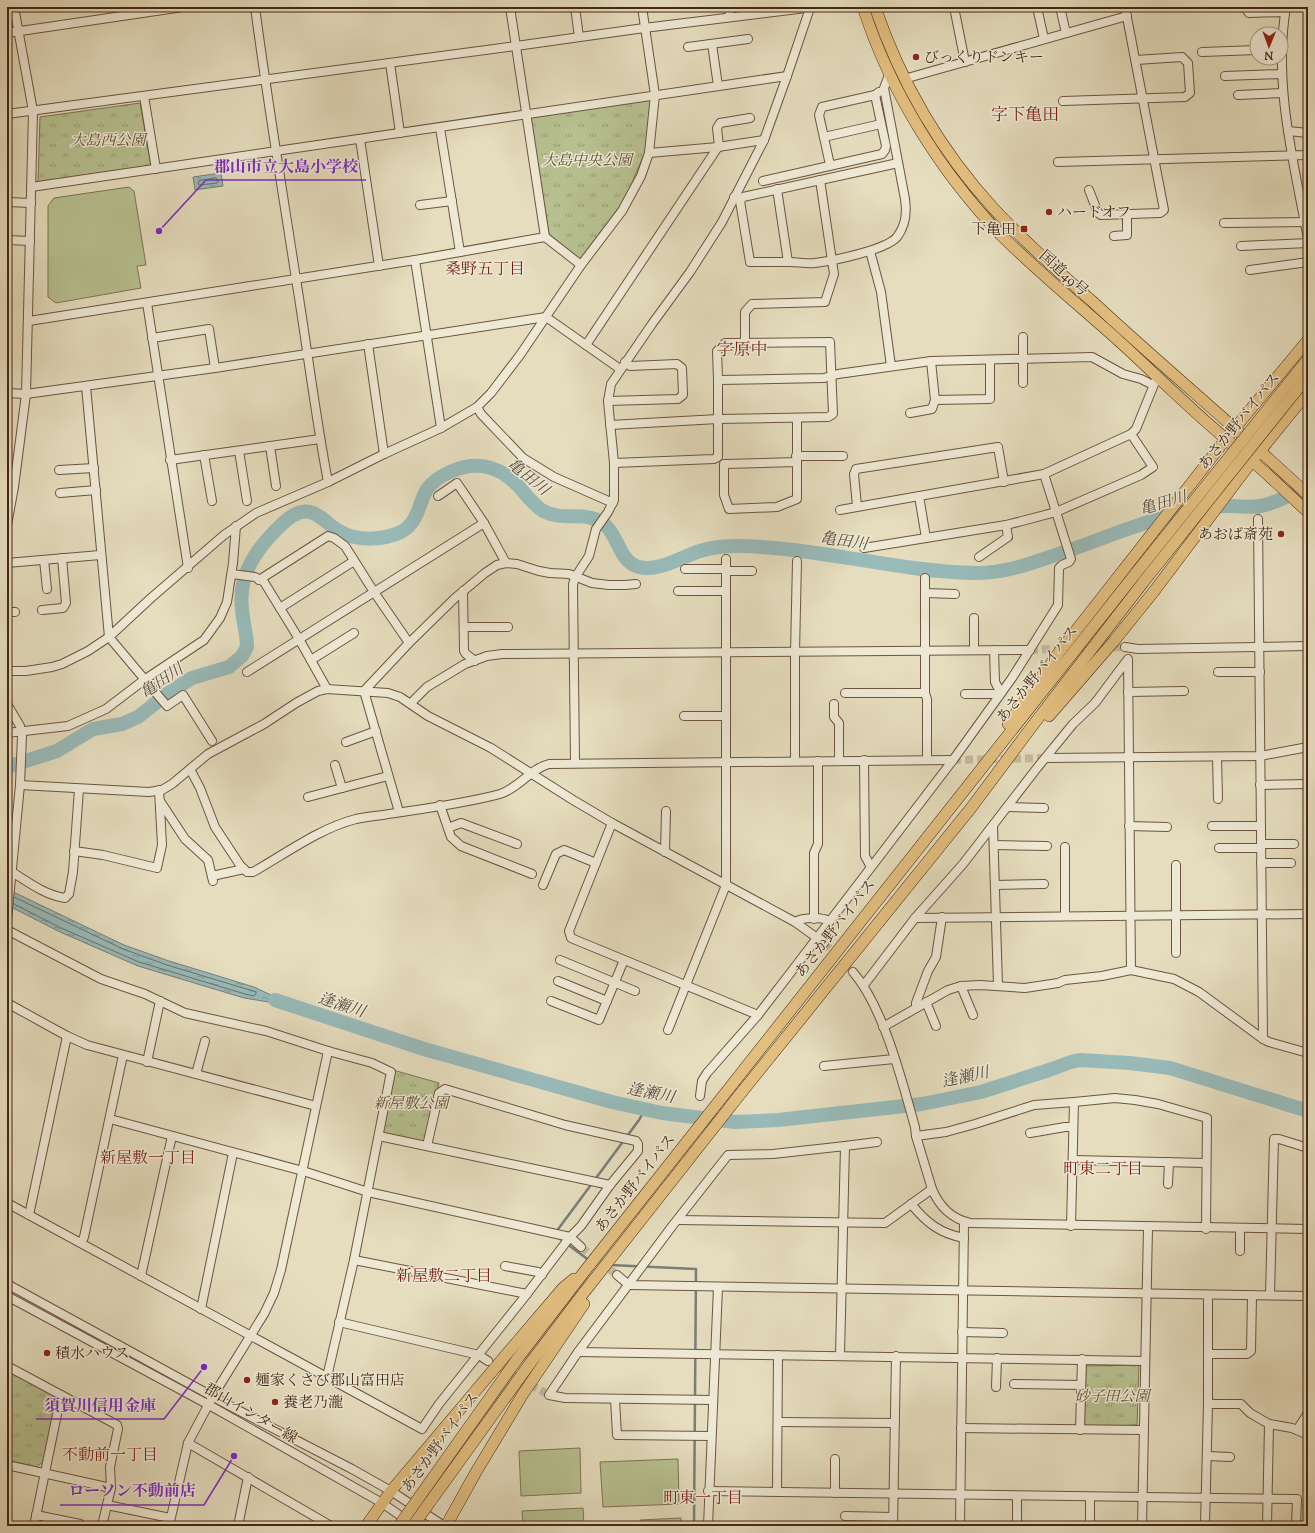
<svg xmlns="http://www.w3.org/2000/svg" width="1315" height="1533" viewBox="0 0 1315 1533" font-family="'Sorts Mill Goudy','Noto Serif JP',serif">
<defs>
<pattern id="park-tufts" width="24" height="20" patternUnits="userSpaceOnUse"><rect width="24" height="20" fill="#b7c090"/><path d="M3 7l-1-3M5 7V3M7 7l1-3M15 17l-1-3M17 17v-4M19 17l1-3" fill="none" stroke="#979c74"/></pattern>
<pattern id="water-ripples" width="26" height="14" patternUnits="userSpaceOnUse"><rect width="26" height="14" fill="#98bab9"/><path d="M2 4q2-2 4 0t4 0M15 11q2-2 4 0t4 0" fill="none" stroke="#7e9795"/></pattern>
</defs>
<rect width="100%" height="100%" fill="#e5ddbe"/>
<filter id="stains"><feTurbulence type="fractalNoise" baseFrequency=".005" numOctaves="4"/><feColorMatrix values="0 0 0 0 .2 0 0 0 0 .09 0 0 0 0 .02 0 0 0 .5 -.17"/></filter>
<radialGradient id="worn" r=".72"><stop offset=".6" stop-color="#630" stop-opacity="0"/><stop offset="1" stop-color="#630" stop-opacity=".3"/></radialGradient>
<g fill="url(#park-tufts)" stroke="#7e7452">
<path d="M651,99L645,152L625,199L580,259L549,234L530,118Z"/>
<path d="M140,103L151,166L38,182L40,117Z"/>
<path d="M393,1070L439,1083L425,1144L381,1134Z"/>
<path d="M1139,1365L1137,1425L1084,1427L1086,1366Z"/>
<path d="M12,1373L55,1395L57,1398L43,1462L36,1467L7,1460V1375Z"/>
</g>
<g fill="#b7c090" stroke="#7e7452">
<path d="M129,187L134,191L146,265L137,266L141,288L56,303L48,297V206L54,198Z"/>
<path d="M580,1448L581,1493L521,1496L519,1451Z"/>
<path d="M678,1459L679,1504L603,1507L600,1462Z"/>
<path d="M583,1508L584,1526H523L522,1511Z"/>
<path d="M681,1518V1526H640V1520Z"/>
</g>
<g fill="url(#water-ripples)" stroke="#777f77">
<path d="M221,173L223,186L195,190L193,177Z"/>
<path d="M7,889L124,945L169,961L254,987L294,1006L244,998L138,966L60,932L7,905Z"/>
</g>
<g fill="none" stroke-linecap="round" stroke-linejoin="round">
<g stroke="#6e7066" stroke-width="1">
<path d="M216,178L218,180L217,183L200,185L198,184L199,181Z"/>
<path d="M14,904L61,928L139,962L245,994L254,996L256,994V992L253,991L167,965L123,949L14,897"/>
</g>
<g stroke="#777f77" stroke-width="2.5">
<path d="M556,1232L639,1120L645,1109"/>
<path d="M559,1238L590,1261"/>
<path d="M610,1265L696,1269L694,1526"/>
</g>
<g stroke="#98bab9" stroke-width="14">
<path d="M7,767L57,751L93,729L122,724L138,717L167,694L192,678L229,667L242,656L247,647C247,635 243,622 242,609C238,575 256,549 280,526C288,518 301,508 313,513C323,517 330,526 339,531C357,542 383,540 401,532C416,524 418,509 424,495C430,479 454,468 471,466C491,464 508,474 521,489C528,497 534,505 543,511C564,522 586,510 604,524C619,536 619,562 639,567C659,572 681,557 700,551C712,547 725,546 738,546C818,547 897,572 978,573C1006,573 1032,563 1058,554C1098,541 1138,523 1179,513C1195,509 1212,505 1229,506C1240,506 1250,508 1261,506C1277,503 1293,493 1308,487"/>
<path d="M275,1000L424,1049L612,1102L662,1113L735,1122L778,1120L922,1104L981,1092L1049,1070L1071,1062L1080,1060L1130,1063L1170,1068L1308,1111"/>
</g>
<g stroke="#c5b99c" stroke-width="8" stroke-dasharray="8 4" stroke-linecap="butt">
<path d="M1030,650L1125,647"/>
<path d="M953,760L1046,758"/>
<path d="M824,943L853,972"/>
<path d="M581,1247L617,1275"/>
<path d="M488,1361L549,1395"/>
</g>
<defs>
<g id="minor">
<path d="M255,7C267,98 282,188 296,279C307,346 315,414 328,482"/>
<path d="M510,7L545,237L581,265"/>
<path d="M575,7L579,37"/>
<path d="M729,7L730,17"/>
<path d="M954,7L965,62"/>
<path d="M1037,7L1044,39"/>
<path d="M1060,7L1066,33"/>
<path d="M1246,7V9L1249,13L1285,12"/>
<path d="M1286,7C1273,85 1294,163 1308,239"/>
<path d="M7,33L183,7"/>
<path d="M712,44L718,86"/>
<path d="M688,47L748,39"/>
<path d="M1202,52L1257,50"/>
<path d="M390,63L400,133"/>
<path d="M1225,76L1282,74"/>
<path d="M904,79L1127,16"/>
<path d="M1238,95L1283,93"/>
<path d="M144,96L156,169"/>
<path d="M1063,101L1185,97L1190,93L1188,63L1182,57L1136,60"/>
<path d="M7,114L516,46L644,28L814,7"/>
<path d="M440,128L460,252"/>
<path d="M1288,131L1308,133"/>
<path d="M824,137L881,124"/>
<path d="M360,139L379,266"/>
<path d="M719,146L717,128L720,123L750,118"/>
<path d="M649,153L718,147L764,140"/>
<path d="M1058,162L1308,155"/>
<path d="M830,165L819,115L822,107L875,95L879,92"/>
<path d="M763,181L882,154L885,150L886,146L875,95"/>
<path d="M31,187L787,76"/>
<path d="M777,189L788,262"/>
<path d="M1089,190L1098,213L1101,215L1160,213L1164,210L1125,7"/>
<path d="M734,197L740,201L750,262C764,262 777,262 790,262C798,262 807,264 815,263C832,261 886,250 897,237C906,225 907,213 905,199L884,88L889,75"/>
<path d="M740,201L743,197L898,163"/>
<path d="M7,202L31,203"/>
<path d="M420,205L452,201"/>
<path d="M1224,223L1305,222"/>
<path d="M1114,236L1127,235V214"/>
<path d="M7,240L30,241"/>
<path d="M1241,246L1308,243"/>
<path d="M870,251L881,292L891,366"/>
<path d="M415,260L441,428"/>
<path d="M1250,270L1308,262"/>
<path d="M147,303L188,568"/>
<path d="M29,321L415,260L545,237"/>
<path d="M1023,337V383"/>
<path d="M152,338L209,329L215,368"/>
<path d="M745,343V312L752,304L825,302L834,274L820,180"/>
<path d="M368,344L384,454"/>
<path d="M586,345L718,147"/>
<path d="M931,361L935,400L990,399V360"/>
<path d="M86,386L109,637L167,706L183,695L212,741"/>
<path d="M7,393L26,394L215,368L546,317L620,369"/>
<path d="M608,401L678,399L683,395L682,368L677,364L630,366L625,362"/>
<path d="M477,407L481,414L523,458L554,477L613,503"/>
<path d="M910,413L932,409L935,400"/>
<path d="M610,425L718,419L828,417L833,414L830,342L725,343L717,351L718,380"/>
<path d="M270,446L276,486"/>
<path d="M239,451L247,501"/>
<path d="M204,455L212,501"/>
<path d="M796,456H843"/>
<path d="M170,460L320,439"/>
<path d="M796,462L724,464V495L729,509L777,507L797,499V418"/>
<path d="M614,463L714,459L718,457V380L824,378L838,374L931,361L1092,357L1123,374L1141,379L1153,385"/>
<path d="M59,470L94,468"/>
<path d="M60,493L96,490"/>
<path d="M438,496L457,483L484,523L506,563"/>
<path d="M919,496L926,538L1006,525L1022,521L1056,512L1141,475L1153,467L1131,434"/>
<path d="M857,506L854,474L856,469L998,447L1004,482"/>
<path d="M840,510L1044,474L1131,434L1136,429L1155,382"/>
<path d="M1258,519L1263,1039L1269,1042L1308,1053"/>
<path d="M7,525L14,487L26,394L33,111L14,7"/>
<path d="M864,548L926,538"/>
<path d="M979,557L1008,537L1006,525"/>
<path d="M44,560L47,589"/>
<path d="M7,563L100,555"/>
<path d="M685,569H726"/>
<path d="M726,571H752"/>
<path d="M232,574L255,577L264,582L299,639L327,689"/>
<path d="M925,578V693L927,699V760"/>
<path d="M259,580L328,536L334,538L345,546L374,592L409,643"/>
<path d="M463,591L464,651L466,654L475,661"/>
<path d="M678,591H726"/>
<path d="M925,593L955,594"/>
<path d="M280,608L354,561"/>
<path d="M42,610L63,608L66,603L62,558"/>
<path d="M7,612H15"/>
<path d="M464,627H508"/>
<path d="M1125,647L1138,649L1308,646"/>
<path d="M974,650V618"/>
<path d="M994,650L995,682L1001,693"/>
<path d="M311,660L354,633"/>
<path d="M7,671H26L52,667L62,664L88,651L109,637L151,598L224,535L256,513L328,482L384,454L441,428L477,407L491,393L520,355L581,265L622,211L641,176L649,153L655,95L642,7"/>
<path d="M247,672L484,523"/>
<path d="M1218,672H1260"/>
<path d="M1128,692L1184,691"/>
<path d="M845,693H925"/>
<path d="M965,694H994L999,696"/>
<path d="M411,703L427,687L465,664L487,656L502,654L1030,650"/>
<path d="M7,704L20,726L22,736L20,785L7,920"/>
<path d="M834,704V717L839,723V761"/>
<path d="M684,716H726"/>
<path d="M7,733L68,726L106,709L144,680L204,640L220,618L227,602L233,563L236,526"/>
<path d="M346,742L376,731"/>
<path d="M1217,757L1218,799"/>
<path d="M1046,758L1260,756L1308,747"/>
<path d="M864,760L865,856L871,867"/>
<path d="M795,761V652L797,561"/>
<path d="M575,763L573,584L576,576L589,556L596,529L608,512L614,500V463L608,401L611,384L652,324L690,272L722,222L764,140L787,76L810,8"/>
<path d="M335,765L342,788"/>
<path d="M190,769L200,788L215,827L240,865L247,872H253C285,854 320,828 356,819C365,817 374,816 383,815C421,809 463,804 500,794C519,788 530,769 549,764L953,760"/>
<path d="M20,785L149,792L162,790L172,784L208,754L264,724L296,703L318,691L327,689L342,690L388,693L400,697L428,716L491,748L573,800L612,823L795,922L824,943"/>
<path d="M1260,785L1307,784"/>
<path d="M308,797L388,776"/>
<path d="M160,801L185,839L208,860L213,881"/>
<path d="M440,805L451,837L461,846L532,874"/>
<path d="M1008,807L1044,808"/>
<path d="M399,812L364,691L409,643L455,598L485,573L497,565L506,563L517,564L539,571L550,573L569,574L592,583L609,585H625L636,584"/>
<path d="M612,823L569,931L571,938L758,1015"/>
<path d="M993,826L998,986"/>
<path d="M1129,826L1167,827"/>
<path d="M1212,826H1261"/>
<path d="M448,828L461,823L517,844"/>
<path d="M1261,844H1294"/>
<path d="M994,845L1047,846"/>
<path d="M1065,847V916"/>
<path d="M1219,848H1261"/>
<path d="M74,851L103,855L157,868L162,845L159,790"/>
<path d="M665,852L666,811"/>
<path d="M1261,863H1291"/>
<path d="M1176,865V953"/>
<path d="M12,872C28,882 45,895 65,898L69,894L73,872L79,789"/>
<path d="M212,876L244,869"/>
<path d="M543,885L556,854L564,850L596,863"/>
<path d="M995,885L1044,884"/>
<path d="M915,918L1308,914"/>
<path d="M814,919V853L818,844V761"/>
<path d="M795,922C802,917 822,917 829,921"/>
<path d="M7,930L101,979L145,994L185,1013L266,1031L328,1051L372,1063L391,1072L354,1260L327,1377"/>
<path d="M560,960L635,991"/>
<path d="M1131,970L1174,979L1199,992L1263,1039"/>
<path d="M853,972C884,1008 902,1081 915,1127L916,1136L932,1189"/>
<path d="M558,981L607,1001"/>
<path d="M864,985L915,918L963,864L1037,768L1073,724L1095,703L1128,659L1131,970L1102,976L1065,980L1058,983L1025,988L980,985L961,986L948,990L883,1027"/>
<path d="M961,986L973,1015"/>
<path d="M551,1001L599,1020L624,960"/>
<path d="M926,1002L936,1026"/>
<path d="M7,1003L67,1036L87,1045L316,1106"/>
<path d="M916,1008V1003L928,971L936,957L942,917"/>
<path d="M668,1030L726,885V559"/>
<path d="M147,1062L160,1001"/>
<path d="M824,1066L894,1059"/>
<path d="M196,1074L205,1041"/>
<path d="M700,1096L702,1081L707,1073L758,1015L788,976L953,760L1012,678L1058,605L1059,568L1062,565L1069,562L1071,559L1044,474"/>
<path d="M110,1119L303,1171L368,1192L570,1237L581,1247"/>
<path d="M1030,1133L1065,1127H1073"/>
<path d="M379,1136L610,1185"/>
<path d="M916,1136L946,1132L975,1124L1034,1105L1074,1102"/>
<path d="M845,1146L877,1142"/>
<path d="M1073,1160L1206,1163"/>
<path d="M1168,1184L1169,1162"/>
<path d="M7,1203L422,1429L439,1404L523,1299L570,1237L581,1226L610,1185L638,1151V1144L636,1141L565,1125L445,1089L439,1093L427,1146"/>
<path d="M911,1204C927,1223 939,1233 964,1238"/>
<path d="M29,1215L67,1036"/>
<path d="M678,1220L885,1223L932,1189C939,1206 952,1219 970,1223L1308,1229"/>
<path d="M1071,1226L1074,1102L1115,1098L1135,1100L1158,1104L1207,1118L1206,1229"/>
<path d="M81,1243L84,1237L123,1055"/>
<path d="M1240,1251V1229"/>
<path d="M354,1260L527,1294"/>
<path d="M505,1266L538,1272L542,1275"/>
<path d="M617,1275L629,1285L1308,1296"/>
<path d="M141,1276L172,1136"/>
<path d="M7,1284L230,1406L352,1469L391,1491L444,1526"/>
<path d="M1208,1295V1404H1241L1250,1413L1262,1420L1269,1424L1292,1428L1308,1435"/>
<path d="M1270,1295L1274,1139H1279L1308,1148"/>
<path d="M7,1296L209,1405L382,1503L408,1521"/>
<path d="M201,1309L233,1153"/>
<path d="M339,1322L479,1355L488,1361"/>
<path d="M962,1332L1003,1333"/>
<path d="M578,1352L1145,1361"/>
<path d="M1208,1354H1247L1251,1351L1252,1295"/>
<path d="M7,1366L117,1425L118,1429L110,1467L111,1488"/>
<path d="M1014,1384L1081,1385"/>
<path d="M996,1387L997,1358"/>
<path d="M615,1399L617,1435L711,1436"/>
<path d="M713,1400L565,1398L549,1395L578,1352L673,1225L728,1155L773,1154L845,1146L840,1355"/>
<path d="M778,1422L895,1423"/>
<path d="M961,1428L1143,1430"/>
<path d="M1080,1430L1082,1359"/>
<path d="M1297,1430L1308,1413"/>
<path d="M188,1443L331,1526"/>
<path d="M1207,1456L1230,1457"/>
<path d="M835,1459V1493"/>
<path d="M7,1465L111,1488L102,1526"/>
<path d="M708,1491L1297,1499L1296,1526"/>
<path d="M777,1491L778,1355"/>
<path d="M107,1505L170,1518"/>
<path d="M36,1515L80,1524"/>
<path d="M845,1516L893,1517"/>
<path d="M34,1526L61,1395"/>
<path d="M169,1526L188,1443L213,1396L264,1314L274,1293L281,1270L328,1051"/>
<path d="M238,1526L248,1477"/>
<path d="M708,1526L718,1287"/>
<path d="M893,1526L896,1356"/>
<path d="M960,1526L964,1222"/>
<path d="M1017,1526V1496"/>
<path d="M1090,1526V1497"/>
<path d="M1142,1526L1148,1227"/>
<path d="M1205,1526L1208,1404"/>
<path d="M1267,1526L1269,1424"/>
</g>
<g id="highway">
<path d="M863,7C890,91 939,170 1000,234C1038,272 1080,306 1120,342C1155,374 1189,408 1226,439C1234,447 1244,453 1252,461C1271,477 1289,495 1308,512"/>
<path d="M875,7C901,83 940,150 994,209C1025,242 1059,272 1093,302C1164,368 1238,429 1308,495"/>
<path d="M1049,716L1114,641L1155,590L1252,461L1308,392"/>
<path d="M1008,724L1060,651L1226,439L1308,340"/>
<path d="M420,1496L518,1358L584,1272L1136,573"/>
<path d="M430,1502L531,1362L582,1295L737,1098L971,808L1030,729L1145,580"/>
<path d="M366,1526L391,1491L516,1343L563,1288L574,1279"/>
<path d="M446,1526L476,1472L523,1394L584,1304"/>
</g>
</defs>
<use href="#minor" stroke="#6d543e" stroke-width="10"/>
<use href="#highway" stroke="#452713" stroke-width="12"/>
<use href="#minor" stroke="#eee9d5" stroke-width="8"/>
<use href="#highway" stroke="#e2be7f" stroke-width="11"/>
<defs>
<g id="highway-bridge">
<path d="M1136,573L1308,359"/>
<path d="M1145,580L1308,376"/>
<path d="M399,1526L420,1496"/>
<path d="M413,1526L430,1502"/>
</g>
</defs>
<use href="#highway-bridge" stroke="#452713" stroke-width="12" stroke-linecap="butt"/>
<use href="#highway-bridge" stroke="#e2be7f" stroke-width="11"/>
</g>
<g fill="#8f2418" stroke="#eee9d5" stroke-width="1.5">
<circle cx="916" cy="57" r="4"/>
<circle cx="1049" cy="212" r="4"/>
<rect x="1020" y="225" width="8" height="8" rx="2"/>
<circle cx="1281" cy="534" r="4"/>
<circle cx="47" cy="1353" r="4"/>
<circle cx="247" cy="1380" r="4"/>
<circle cx="275" cy="1402" r="4"/>
</g>
<g text-anchor="middle" stroke-width="3" stroke-linejoin="round" paint-order="stroke">
<g font-size="15" fill="#452713" stroke="#eee9d5" text-anchor="start">
<text x="924" y="62">びっくりドンキー</text>
<text x="1057" y="217">ハードオフ</text>
<text x="1016" y="234" text-anchor="end">下亀田</text>
<text x="1273" y="539" text-anchor="end">あおば斎苑</text>
<text x="55" y="1358">積水ハウス</text>
<text x="255" y="1385">麺家くさび郡山富田店</text>
<text x="283" y="1407">養老乃瀧</text>
</g>
<g font-size="15" font-style="italic" fill="#624d32" stroke="#eee9d5">
<text x="108" y="145">大島西公園</text>
<text x="587" y="165">大島中央公園</text>
<text x="411" y="1108">新屋敷公園</text>
<text x="1112" y="1401">砂子田公園</text>
</g>
<g font-size="15" fill="#452713" stroke="#eee9d5">
<text transform="translate(1064 273) rotate(42)" y="5">国道49号</text>
<text transform="translate(1239 421) rotate(-51)" y="5">あさか野バイパス</text>
<text transform="translate(1037 674) rotate(-51)" y="5">あさか野バイパス</text>
<text transform="translate(835 928) rotate(-52)" y="5">あさか野バイパス</text>
<text transform="translate(635 1183) rotate(-52)" y="5">あさか野バイパス</text>
<text transform="translate(251 1413) rotate(30)" y="5">郡山インター線</text>
<text transform="translate(440 1442) rotate(-54)" y="5">あさか野バイパス</text>
</g>
<g font-size="16" fill="#7a1f14" stroke="#eee9d5">
<text x="485" y="274">桑野五丁目</text>
<text x="148" y="1163">新屋敷一丁目</text>
<text x="1103" y="1174">町東二丁目</text>
<text x="444" y="1281">新屋敷二丁目</text>
<text x="110" y="1460">不動前一丁目</text>
<text x="703" y="1503">町東一丁目</text>
</g>
<g font-size="16" font-style="italic" fill="#5a4c3c" stroke="#eee9d5">
<text transform="translate(529 476) rotate(39)" y="6">亀田川</text>
<text transform="translate(1163 502) rotate(-16)" y="6">亀田川</text>
<text transform="translate(844 540) rotate(8)" y="6">亀田川</text>
<text transform="translate(161 680) rotate(-34)" y="6">亀田川</text>
<text transform="translate(342 1004) rotate(18)" y="6">逢瀬川</text>
<text transform="translate(965 1076) rotate(-12)" y="6">逢瀬川</text>
<text transform="translate(651 1092) rotate(11)" y="6">逢瀬川</text>
</g>
<g font-size="17" fill="#7a1f14" stroke="#eee9d5">
<text x="1025" y="120">字下亀田</text>
<text x="742" y="355">字原中</text>
</g>
</g>
<path fill="none" stroke="#7b2cbf" stroke-width="1.5" d="M159 231L206 180H366M204 1367L164 1419H36M234 1456L204 1505H60"/>
<g fill="#7b2cbf" stroke="#eee9d5" stroke-width="1.5">
<circle cx="159" cy="231" r="4"/>
<circle cx="204" cy="1367" r="4"/>
<circle cx="234" cy="1456" r="4"/>
</g>
<g font-size="16" text-anchor="middle" font-weight="bold" fill="#7b2cbf" stroke="#eee9d5" stroke-width="3" stroke-linejoin="round" paint-order="stroke">
<text x="286" y="172">郡山市立大島小学校</text>
<text x="100" y="1411">須賀川信用金庫</text>
<text x="132" y="1496">ローソン不動前店</text>
</g>
<rect width="1315" height="1533" fill="none" stroke="#e5ddbe" stroke-width="24"/>
<rect x="8" y="8" width="1299" height="1517" fill="none" stroke="#452713" stroke-width="2"/>
<rect x="12" y="12" width="1291" height="1509" fill="none" stroke="#452713"/>
<g transform="translate(1269 46) rotate(181)"><circle r="19" fill="#eee9d5" stroke="#aa9b87"/>
<path d="M0-3L7 15L0 10L-7 15Z" fill="#8f2418"/>
<text y="-6" font-size="11" font-weight="bold" text-anchor="middle" fill="#452713">N</text>
</g>
<rect width="100%" height="100%" filter="url(#stains)"/>
<rect width="100%" height="100%" fill="url(#worn)"/>
</svg>
